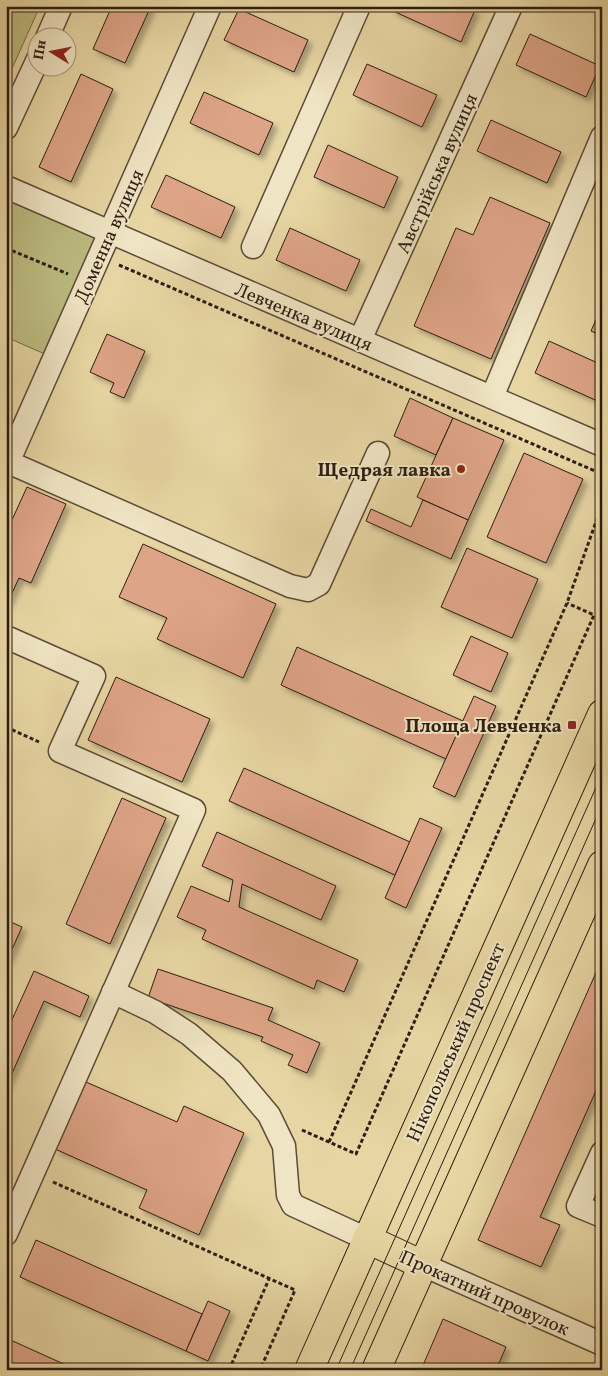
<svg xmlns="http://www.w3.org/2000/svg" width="608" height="1376" viewBox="0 0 608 1376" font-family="Vollkorn,serif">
<defs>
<filter id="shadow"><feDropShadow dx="4.5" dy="4.5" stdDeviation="2.5" flood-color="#0004"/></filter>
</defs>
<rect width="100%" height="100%" fill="#e7d6a3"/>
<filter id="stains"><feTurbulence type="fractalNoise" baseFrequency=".004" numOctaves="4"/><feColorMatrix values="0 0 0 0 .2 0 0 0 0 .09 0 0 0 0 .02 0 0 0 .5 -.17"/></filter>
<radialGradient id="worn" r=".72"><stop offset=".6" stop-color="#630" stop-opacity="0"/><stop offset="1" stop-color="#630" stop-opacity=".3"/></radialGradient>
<g fill="#bcbc81" stroke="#746c4a">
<path d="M6,6H40L6,82Z"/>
<path d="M6,195L99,235L47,355L6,337Z"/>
</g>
<g fill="#dea487" stroke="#2d1d12" filter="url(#shadow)">
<path d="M112,6H151L125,63L93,49Z"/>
<path d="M393,6H466L475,10L461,42L391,10Z"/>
<path d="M239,9L308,40L294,72L224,40Z"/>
<path d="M530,34L600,66L586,97L516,65Z"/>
<path d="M367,64L437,95L422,127L353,95Z"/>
<path d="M81,74L113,89L71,182L39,167Z"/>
<path d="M204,92L273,123L259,155L190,123Z"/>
<path d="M491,120L561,152L547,183L477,151Z"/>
<path d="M328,145L398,177L384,208L314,177Z"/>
<path d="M166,175L235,207L221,238L151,207Z"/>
<path d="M490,197L550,223L491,359L414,326L456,228L473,235Z"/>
<path d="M290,228L360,260L346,291L276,260Z"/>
<path d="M602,306V336L591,331Z"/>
<path d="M107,334L145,351L124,398L110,392L114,383L90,372Z"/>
<path d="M549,341L602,365V403L535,373Z"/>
<path d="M410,398L453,418L436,455L394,436Z"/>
<path d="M453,418L504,440L468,520L417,497Z"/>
<path d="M524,453L583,479L546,563L487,537Z"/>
<path d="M27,487L66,504L31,583L19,578L6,606V533Z"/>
<path d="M423,500L468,520L451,559L366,521L371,509L411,527Z"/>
<path d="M143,544L276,604L243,678L157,639L167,618L119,597Z"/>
<path d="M467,548L538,579L512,638L441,607Z"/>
<path d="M471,636L508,653L491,692L453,675Z"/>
<path d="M297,647L463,721L446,759L281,685Z"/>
<path d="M116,677L210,719L182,782L88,740Z"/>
<path d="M474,696L496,706L455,797L433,787Z"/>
<path d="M244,768L410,842L395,875L229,801Z"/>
<path d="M122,798L166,818L110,944L66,924Z"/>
<path d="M420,818L442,828L406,908L385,898Z"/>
<path d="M217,832L336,886L321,920L242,884L239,907L358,960L344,992L317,980L314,989L202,939L206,930L177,917L191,886L229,902L233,880L202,866Z"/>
<path d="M6,920L22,927L6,963Z"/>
<path d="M602,959V1077L540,1217L560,1225L541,1267L478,1240Z"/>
<path d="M158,969L273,1008L268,1020L320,1043L307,1073L288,1065L293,1055L261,1041L263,1037L148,998Z"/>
<path d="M34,971L89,996L80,1017L44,1001L6,1087V1033Z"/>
<path d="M86,1082L177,1122L184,1106L244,1133L199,1235L139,1208L147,1190L55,1149Z"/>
<path d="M36,1240L202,1314L186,1351L20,1277Z"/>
<path d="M208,1301L230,1311L208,1361L186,1351Z"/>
<path d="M443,1319L506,1347L496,1370H421Z"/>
<path d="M6,1338L77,1370H6Z"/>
</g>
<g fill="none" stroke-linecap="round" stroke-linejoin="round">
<defs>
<g id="minor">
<path d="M47,38L61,6"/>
<path d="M6,128L38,59"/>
<path d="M6,187L602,445"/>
<path d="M253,247L359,6"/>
<path d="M360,340L511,6"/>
<path d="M492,397L602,137"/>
<path d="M8,462L290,586L308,590L319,584L378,453"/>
<path d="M6,467L210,6"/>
<path d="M6,637L94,676L60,751L194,810L6,1234"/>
<path d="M113,992L155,1012L189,1034L232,1071L269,1115L284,1146L288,1195L293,1205L367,1239"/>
<path d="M602,1153L578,1206L602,1216"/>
<path d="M423,1265L602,1344"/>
</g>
<g id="major">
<path d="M367,1239L423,1265"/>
<path d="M309,1370L602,714"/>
<path d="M376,1370L602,865"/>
</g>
</defs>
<use href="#minor" stroke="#5c4b36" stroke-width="25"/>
<use href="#major" stroke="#2d1d12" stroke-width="30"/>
<g stroke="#2d1d12" stroke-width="3" stroke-dasharray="4 2.5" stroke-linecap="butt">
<path d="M6,248L68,274"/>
<path d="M119,265L602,474"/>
<path d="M6,501L12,489"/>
<path d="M6,727L39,742"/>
<path d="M302,1130L356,1154L594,615L567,603"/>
<path d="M329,1142L567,603L602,505"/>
<path d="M53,1182L295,1290L260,1370"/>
<path d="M229,1370L269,1279"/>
</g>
<use href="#minor" stroke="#efe4c3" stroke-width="22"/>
<use href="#major" stroke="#e7d6a3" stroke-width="28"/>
<g stroke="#2d1d12" stroke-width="1">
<path d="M336,1370L602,774"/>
<path d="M350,1370L602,805"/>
</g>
</g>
<g fill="#8f2418" stroke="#efe4c3" stroke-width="2">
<circle cx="461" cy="469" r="5"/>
<rect x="567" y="720" width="10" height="10" rx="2.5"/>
</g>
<g text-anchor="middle" stroke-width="4" stroke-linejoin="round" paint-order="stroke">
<g font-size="19" fill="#2d1d12" stroke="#efe4c3">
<text transform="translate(436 173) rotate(-66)" y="7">Австрійська вулиця</text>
<text transform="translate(108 236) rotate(-66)" y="7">Доменна вулиця</text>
<text transform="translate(304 316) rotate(23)" y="7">Левченка вулиця</text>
<text transform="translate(455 1042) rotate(-66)" y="7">Нікопольський проспект</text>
<text transform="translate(485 1292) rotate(24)" y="7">Прокатний провулок</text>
</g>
<g font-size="19" font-weight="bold" fill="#2d1d12" stroke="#efe4c3" text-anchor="end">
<text x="451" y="476">Щедрая лавка</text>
<text x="562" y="732">Площа Левченка</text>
</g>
</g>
<rect width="608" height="1376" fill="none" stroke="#e7d6a3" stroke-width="25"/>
<rect x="8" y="8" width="593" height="1361" fill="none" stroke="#2d1d12" stroke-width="2.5"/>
<rect x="12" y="12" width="583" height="1351" fill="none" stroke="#2d1d12"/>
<g transform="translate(52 52) rotate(280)"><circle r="24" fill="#efe4c3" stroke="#a1947c"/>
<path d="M0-4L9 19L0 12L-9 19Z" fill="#8f2418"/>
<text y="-8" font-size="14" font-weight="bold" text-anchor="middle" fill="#2d1d12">Пн</text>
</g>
<rect width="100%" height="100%" filter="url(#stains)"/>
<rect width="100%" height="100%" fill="url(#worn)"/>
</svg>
